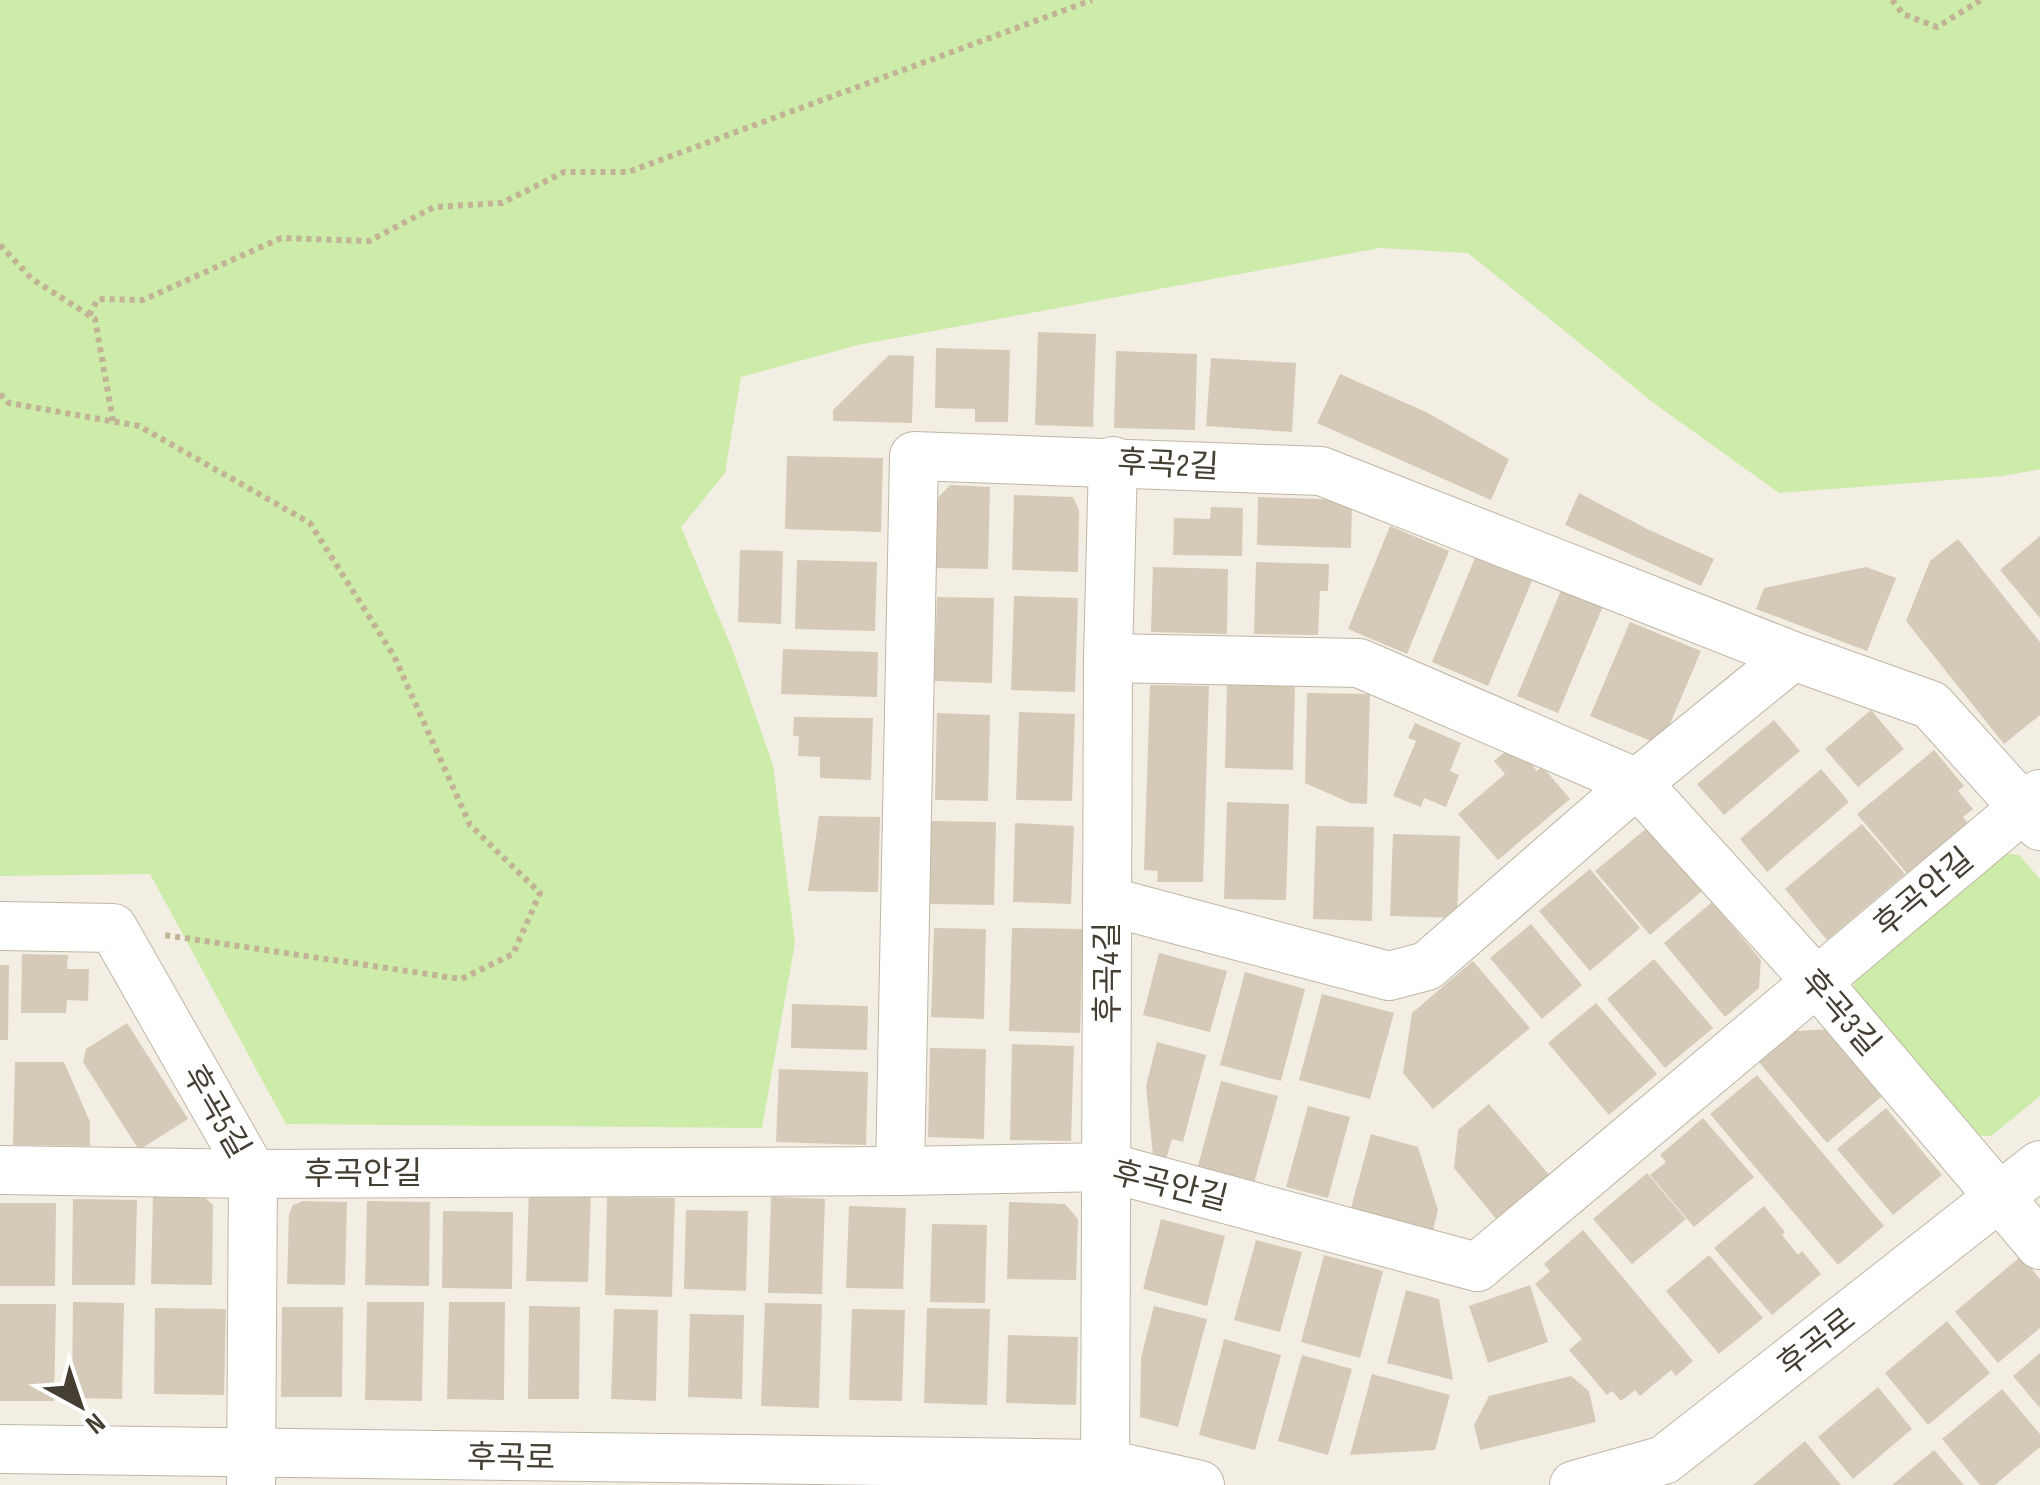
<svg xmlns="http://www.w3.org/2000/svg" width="2040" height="1485" viewBox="0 0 2040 1485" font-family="'Sofia Sans Condensed','Noto Sans KR',sans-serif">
<rect width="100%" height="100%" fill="#f3eee3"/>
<g fill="#cdeba9">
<path d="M0,0H2040V469L2003,476L1779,493L1655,404L1468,253L1380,248L858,345L741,377L725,473L681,527L733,651L773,765L795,943L762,1128L286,1124L150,874L0,876Z"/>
<path d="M1999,853L2019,855L2040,879V1096L1991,1136L1971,1135L1853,995L1855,975Z"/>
</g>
<g fill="#d5cab8">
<path d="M1038,332L1096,334L1093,427L1035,425Z"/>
<path d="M936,348L1010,350L1008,422H975V409L935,408Z"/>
<path d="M1116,351L1197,354L1195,430L1114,428Z"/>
<path d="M889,355L914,356L912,423L833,421V410Z"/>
<path d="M1211,358L1296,363L1292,432L1206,426Z"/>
<path d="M1340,374L1426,412L1509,459L1491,500L1317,423Z"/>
<path d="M787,456L883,458L881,532L785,529Z"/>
<path d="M950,485L990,487L988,569L932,568L934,502Z"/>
<path d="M1579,493L1649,530L1714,559L1701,586L1565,525Z"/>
<path d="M1014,495L1073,497L1079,510L1078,572L1012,570Z"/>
<path d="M1258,497L1352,500L1351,548L1257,545Z"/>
<path d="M1211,507L1243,508L1242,556L1173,555L1174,518L1210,519Z"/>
<path d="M1390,526L1449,551L1407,654L1348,629Z"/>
<path d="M2040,536V618L2000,570Z"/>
<path d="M1958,539L2040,642V715L2004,744L1906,621L1930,561Z"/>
<path d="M740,550L783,551L781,624L738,622Z"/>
<path d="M1477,553L1534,576L1488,686L1432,662Z"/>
<path d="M797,560L877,562L875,631L795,629Z"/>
<path d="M1256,562L1329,564L1328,591H1320L1318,635L1254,634Z"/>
<path d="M1153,567L1228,569L1227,634L1151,632Z"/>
<path d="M1866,567L1896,578L1867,651L1756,609L1764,588Z"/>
<path d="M1562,588L1604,604L1558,713L1517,696Z"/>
<path d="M1014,596L1078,598L1075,692L1011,690Z"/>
<path d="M937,597L994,598L992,683L934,681Z"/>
<path d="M1630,622L1701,651L1661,745L1590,716Z"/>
<path d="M783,649L878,652L877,697L781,694Z"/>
<path d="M1227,683L1295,684L1293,770L1225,768Z"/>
<path d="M1150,685L1209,686L1203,882H1157L1158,871L1144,870Z"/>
<path d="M1307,693L1370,694L1367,804L1350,803L1305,783Z"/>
<path d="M1871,710L1904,749L1858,787L1825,749Z"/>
<path d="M1019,712L1075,714L1072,801L1016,800Z"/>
<path d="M937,713L990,715L988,801L935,800Z"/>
<path d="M794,717L873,718L871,780L820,778V757L798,756L799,736H793Z"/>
<path d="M1774,720L1800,751L1724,815L1697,784Z"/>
<path d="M1415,723L1461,743L1450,771L1459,775L1446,807L1424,798L1421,807L1393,796L1416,741L1408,738Z"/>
<path d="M1510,748L1521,752L1537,771L1542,766L1570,799L1498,860L1458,814L1505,774L1494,761Z"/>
<path d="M1934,750L1964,786L1958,791L1973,809L1963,817L1970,826L1910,877L1857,814Z"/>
<path d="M1821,769L1849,802L1767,872L1740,839Z"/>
<path d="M1227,802L1289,804L1286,900L1224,899Z"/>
<path d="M819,816L880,817L878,892L808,891Z"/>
<path d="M931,821L996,822L994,905L928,904Z"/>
<path d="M1015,823L1074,826L1071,904L1013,902Z"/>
<path d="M1862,824L1905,874L1827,940L1785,889Z"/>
<path d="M1316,826L1374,827L1372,921L1313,919Z"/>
<path d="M1648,827L1702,891L1650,935L1595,871Z"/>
<path d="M1393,834L1460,836L1457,918L1390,916Z"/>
<path d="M1590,869L1640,928L1590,971L1539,911Z"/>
<path d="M1712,902L1761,960L1759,988L1725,1017L1664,943Z"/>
<path d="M1531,924L1582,985L1542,1019L1490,958Z"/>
<path d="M934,928L986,929L984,1019L931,1017Z"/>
<path d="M1012,928L1083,929L1080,1033L1009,1031Z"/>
<path d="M1159,953L1227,971L1210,1032L1143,1015Z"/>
<path d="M22,954L68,955L67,969H89L88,1001L67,1000L66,1013H21Z"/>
<path d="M1654,959L1713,1028L1665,1068L1607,999Z"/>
<path d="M1473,961L1530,1028L1433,1109L1403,1073L1412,1013Z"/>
<path d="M0,965H9L8,1040H0Z"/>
<path d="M1245,972L1305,989L1281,1081L1220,1065Z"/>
<path d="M1322,994L1394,1013L1370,1099L1299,1080Z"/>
<path d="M1596,1003L1657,1074L1609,1115L1548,1043Z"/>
<path d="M792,1004L868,1006L867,1050L791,1048Z"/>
<path d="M127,1023L188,1119L139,1150L83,1062L86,1049Z"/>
<path d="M1833,1029L1887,1092L1827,1143L1758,1061L1794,1031Z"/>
<path d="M1157,1042L1206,1055L1183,1142L1172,1139L1166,1159L1153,1156L1146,1086Z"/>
<path d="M1012,1044L1074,1046L1071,1141L1010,1140Z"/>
<path d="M930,1048L986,1049L984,1139L928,1137Z"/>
<path d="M15,1062H64L90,1122V1146L13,1145Z"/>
<path d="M779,1069L868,1072L866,1145L776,1142Z"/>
<path d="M1757,1075L1884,1226L1838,1265L1710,1114Z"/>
<path d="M1221,1081L1278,1096L1253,1187L1196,1173Z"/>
<path d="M1489,1104L1550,1176L1497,1220L1454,1168L1458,1130Z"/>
<path d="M1308,1106L1350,1117L1328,1198L1286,1187Z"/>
<path d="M1886,1108L1942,1175L1893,1215L1837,1149Z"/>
<path d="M1703,1118L1754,1177L1694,1227L1650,1175L1666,1162L1660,1155Z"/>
<path d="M1371,1134L1418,1147L1438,1210L1433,1230L1351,1208Z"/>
<path d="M1647,1173L1686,1219L1632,1264L1593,1219Z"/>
<path d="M529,1190L591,1191L588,1282L526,1281Z"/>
<path d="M153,1196L204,1197L213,1205L212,1285L151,1284Z"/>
<path d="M607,1197L675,1198L672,1297L605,1295Z"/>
<path d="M771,1197L825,1199L822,1294L768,1293Z"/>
<path d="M73,1199L137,1200L135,1285H72Z"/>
<path d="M303,1201L347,1202L345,1285L287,1284L289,1214L293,1205Z"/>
<path d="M367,1201L430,1202L429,1286L365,1285Z"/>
<path d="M1009,1202L1065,1204L1078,1219L1076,1280L1007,1279Z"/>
<path d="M0,1203H56L55,1286H0Z"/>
<path d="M849,1206L906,1208L903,1289L846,1288Z"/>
<path d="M1764,1206L1785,1232L1782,1235L1798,1255L1802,1251L1821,1274L1772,1315L1714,1248Z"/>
<path d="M686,1210L748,1211L746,1291L684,1289Z"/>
<path d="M443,1211L513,1212L512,1289L442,1288Z"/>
<path d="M1161,1219L1225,1236L1207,1306L1143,1289Z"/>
<path d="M932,1224L987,1225L985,1303L930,1302Z"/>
<path d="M1583,1230L1693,1361L1676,1376L1671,1370L1640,1396L1635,1390L1621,1401L1612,1391L1607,1395L1569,1350L1582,1339L1535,1284L1550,1271L1544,1264Z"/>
<path d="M1256,1240L1302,1252L1280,1332L1234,1320Z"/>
<path d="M1324,1255L1383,1271L1360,1358L1301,1342Z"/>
<path d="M1709,1255L1763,1318L1719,1354L1666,1291Z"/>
<path d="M2021,1256L2040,1279V1328L1998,1363L1955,1312Z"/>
<path d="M1530,1285L1548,1342L1488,1363L1469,1306Z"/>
<path d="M1406,1290L1439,1299L1453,1380L1387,1363Z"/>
<path d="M73,1302L124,1303L122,1399L72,1398Z"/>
<path d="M367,1302H424L422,1401L365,1400Z"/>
<path d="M449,1302H505L504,1400L447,1399Z"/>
<path d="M765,1303L822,1304L819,1408L761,1406Z"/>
<path d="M0,1304H56L54,1401H0Z"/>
<path d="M529,1306L580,1307L579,1399H528Z"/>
<path d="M1154,1306L1207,1319L1178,1427L1140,1417L1141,1358Z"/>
<path d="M282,1307H343L342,1397H281Z"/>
<path d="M155,1308L226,1309L224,1395L154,1394Z"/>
<path d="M927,1308L990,1309L987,1405L924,1403Z"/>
<path d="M614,1309L658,1310L656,1401L611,1399Z"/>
<path d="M852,1309L905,1310L902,1401L849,1400Z"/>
<path d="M690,1314L744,1315L742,1399L688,1397Z"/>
<path d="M1947,1321L1990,1373L1928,1425L1885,1373Z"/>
<path d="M1008,1335L1078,1337L1076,1405L1006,1403Z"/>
<path d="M1224,1339L1281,1355L1255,1450L1199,1435Z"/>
<path d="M2040,1353V1408L2013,1376Z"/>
<path d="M1302,1355L1352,1369L1328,1455L1278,1441Z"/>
<path d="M1372,1374L1450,1395L1435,1450L1350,1455Z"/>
<path d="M1571,1376L1589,1391L1596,1422L1480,1450L1474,1425L1489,1396Z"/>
<path d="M1878,1387L1912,1429L1853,1479L1818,1437Z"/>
<path d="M2002,1389L2040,1434V1447L1995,1485H1980L1942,1439Z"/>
<path d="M1805,1441L1841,1485H1753Z"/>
<path d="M1934,1450L1964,1485H1892Z"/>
</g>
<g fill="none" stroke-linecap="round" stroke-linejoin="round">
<defs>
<g id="minor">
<path d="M1108,658L1359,663L1637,783L1817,982L2040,1245"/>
<path d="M1107,901L1389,976L1427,966L1637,783L1793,656"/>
<path d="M0,926L113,928L253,1174L251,1484"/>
<path d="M0,1170L253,1174L900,1171L1107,1167L1477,1267L2040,794"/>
<path d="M900,1171L914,456L1321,471L1793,656L1931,705L2040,826"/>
<path d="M0,1449L1106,1464L1200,1485"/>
<path d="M1105,1485L1108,658L1113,461"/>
<path d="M1574,1485L1664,1460L2040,1165"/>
</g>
</defs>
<use href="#minor" stroke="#bfb6a5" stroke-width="50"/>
<g stroke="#c2b296" stroke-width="6" stroke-dasharray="5 5" stroke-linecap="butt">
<path d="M1892,0L1903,14L1937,27L1981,0"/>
<path d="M0,245L32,279L95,319L113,421"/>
<path d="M89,315L98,299L143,300L281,238L369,241L434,207L502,203L564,172H628L1092,0"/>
<path d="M0,394L9,403L139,426L310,523L394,656L470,825L540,893L513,954L461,979L164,935"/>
</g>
<use href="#minor" stroke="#fff" stroke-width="48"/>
</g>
<g text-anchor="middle" stroke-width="10" stroke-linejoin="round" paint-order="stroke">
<g font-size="32" fill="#453e33" stroke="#fff">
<text transform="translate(1168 464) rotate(3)" y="11">후곡2길</text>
<text transform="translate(1923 892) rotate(-40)" y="11">후곡안길</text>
<text transform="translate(1107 973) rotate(-90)" y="11">후곡4길</text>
<text transform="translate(1841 1012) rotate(49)" y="11">후곡3길</text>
<text transform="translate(217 1111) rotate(60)" y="11">후곡5길</text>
<text x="363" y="1184">후곡안길</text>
<text transform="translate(1170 1185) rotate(14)" y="11">후곡안길</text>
<text transform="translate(1816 1342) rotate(-38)" y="11">후곡로</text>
<text transform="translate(511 1457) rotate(1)" y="11">후곡로</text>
</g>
</g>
<g transform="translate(80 1405) rotate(140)" stroke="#ffffff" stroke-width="8" paint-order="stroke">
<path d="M0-8L18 38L0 25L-18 38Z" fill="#453e33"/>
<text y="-15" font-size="28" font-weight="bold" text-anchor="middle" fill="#453e33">N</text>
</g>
</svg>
